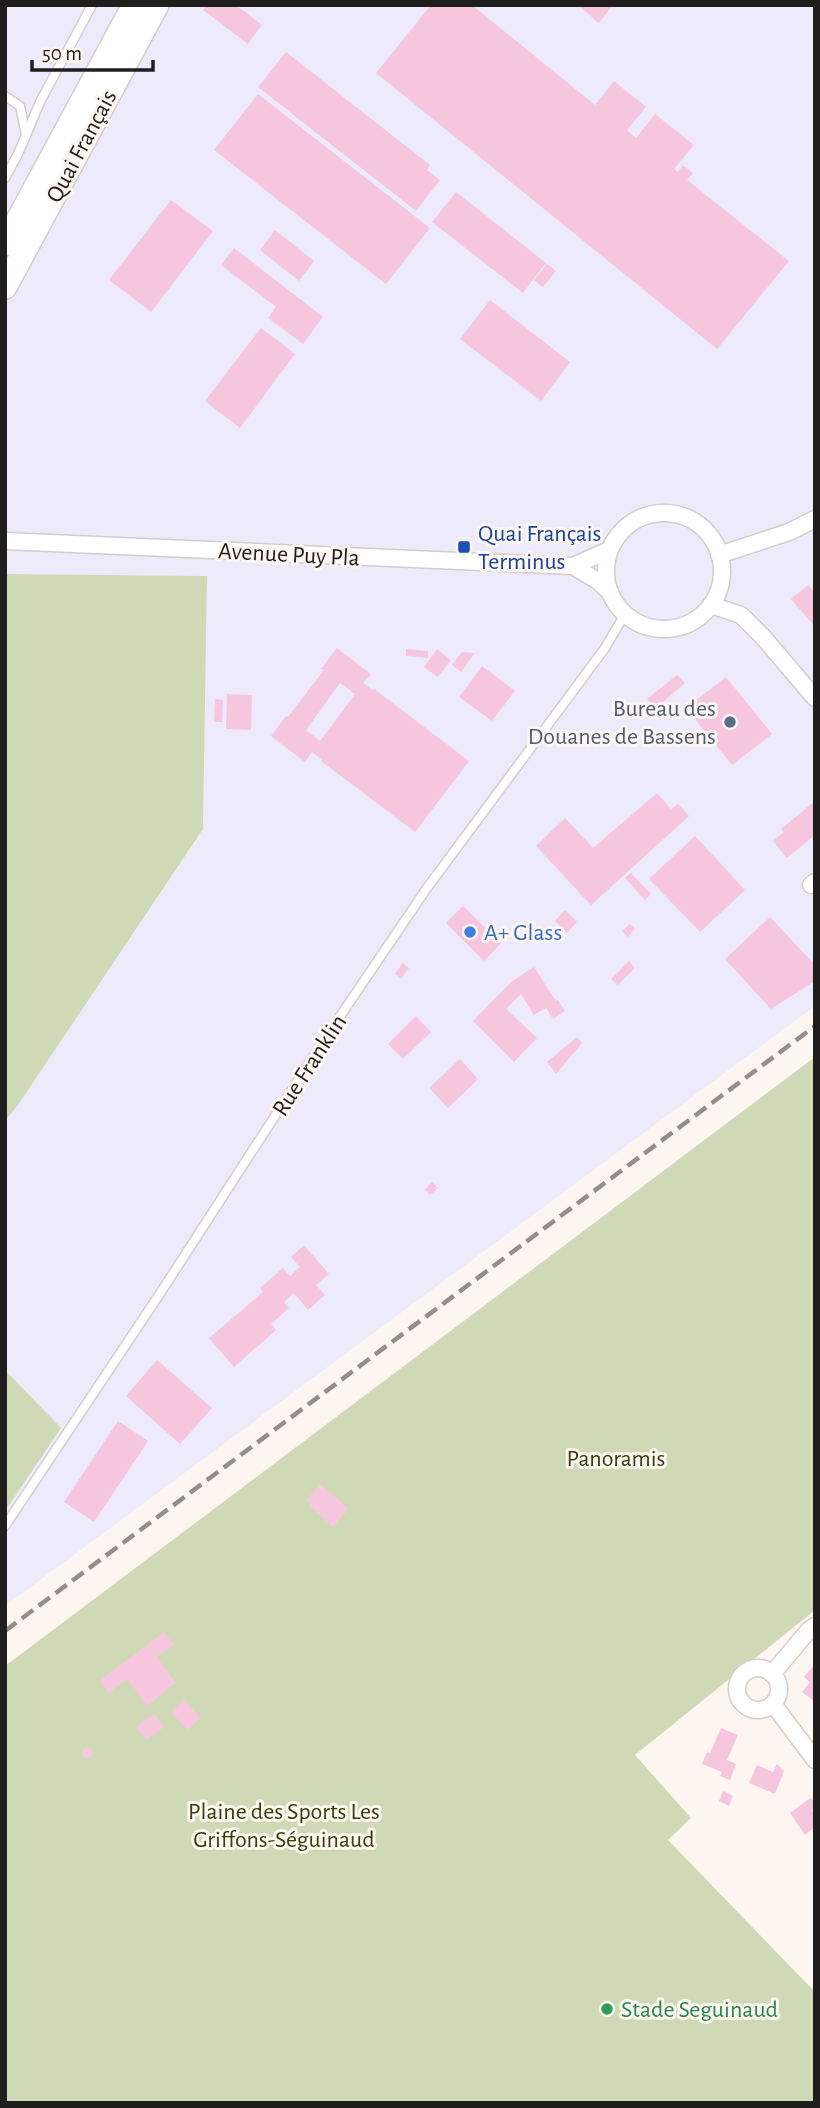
<svg xmlns="http://www.w3.org/2000/svg" width="820" height="2108" viewBox="0 0 820 2108" font-family="'Alegreya Sans',sans-serif">
<rect width="100%" height="100%" fill="#fdf5f0"/>
<path fill="#edeafc" d="M5,5H815V1006L5,1606V1511L60,1428L5,1370V1121L18,1105L203,829L207,576L5,574Z"/>
<g fill="#cfd9b5">
<path d="M5,574L207,576L203,829L18,1105L5,1121Z"/>
<path d="M815,1057V1610L635,1755L691,1818L668,1840L815,1992V2103H5V1666Z"/>
<path d="M5,1370L61,1428L5,1511Z"/>
</g>
<g fill="#f5c6de" fill-rule="evenodd">
<path d="M207,5H236L262,25L248,44L203,10Z"/>
<path d="M431,5H472L595,105L614,81L646,107L627,130L636,138L655,114L694,145L674,169L678,172L683,165L693,173L687,180L789,261L717,349L376,73Z"/>
<path d="M578,5H613L599,23Z"/>
<path d="M286,52L430,165L427,170L440,180L416,211L258,87Z"/>
<path d="M258,94L430,228L386,284L214,150Z"/>
<path d="M456,192L546,263L523,293L432,222Z"/>
<path d="M171,200L213,231L151,312L109,280Z"/>
<path d="M275,230L314,261L299,281L260,250Z"/>
<path d="M234,248L323,317L303,344L268,318L276,307L221,265Z"/>
<path d="M547,264L556,271L543,287L534,280Z"/>
<path d="M490,300L570,362L541,401L460,339Z"/>
<path d="M261,328L295,354L240,428L205,401Z"/>
<path d="M808,585L815,593V627L791,599Z"/>
<path d="M337,648L371,674L363,683L373,690L374,689L469,761L415,832L321,761L322,760L312,752L305,762L271,736L286,716L288,717L324,670L321,669ZM340,683L355,694L320,741L306,730Z"/>
<path d="M406,649L428,651V658L406,656Z"/>
<path d="M437,649L451,660L438,677L424,667Z"/>
<path d="M462,652L475,653L461,672L452,665Z"/>
<path d="M482,666L515,691L492,721L459,697Z"/>
<path d="M677,675L685,683L663,702L672,712L663,719L647,699Z"/>
<path d="M726,677L772,734L732,765L686,708Z"/>
<path d="M227,694L252,695L251,730L226,729Z"/>
<path d="M215,699L223,700L222,722H214Z"/>
<path d="M657,793L671,809L678,804L689,816L591,905L536,846L565,818L593,848Z"/>
<path d="M815,801V835L787,858L773,841L784,832L781,829Z"/>
<path d="M695,836L745,890L700,932L649,879Z"/>
<path d="M631,873L651,894L645,900L625,878Z"/>
<path d="M463,906L501,943L484,961L446,923Z"/>
<path d="M565,910L577,922L567,933L555,921Z"/>
<path d="M770,917L815,965V981L771,1009L725,959Z"/>
<path d="M630,924L635,929L628,937L622,931Z"/>
<path d="M629,961L635,968L618,985L611,979Z"/>
<path d="M403,963L409,968L401,979L395,974Z"/>
<path d="M534,967L556,1001L558,1000L565,1011L553,1019L546,1008L534,1015L521,994L506,1009L537,1038L514,1062L473,1021L511,982Z"/>
<path d="M416,1016L431,1032L403,1059L388,1044Z"/>
<path d="M577,1037L582,1043L556,1074L547,1062Z"/>
<path d="M460,1059L478,1079L448,1108L429,1088Z"/>
<path d="M432,1182L438,1188L430,1195L425,1190Z"/>
<path d="M304,1245L329,1274L316,1285L325,1295L308,1310L294,1293L284,1302L289,1308L271,1324L276,1330L234,1367L209,1338L263,1292L260,1288L283,1268L290,1276L300,1267L291,1257Z"/>
<path d="M157,1360L212,1408L180,1444L126,1396Z"/>
<path d="M118,1421L148,1441L94,1522L64,1502Z"/>
<path d="M320,1484L349,1509L333,1527L309,1506L311,1504L306,1500Z"/>
<path d="M164,1632L174,1645L157,1657L176,1683L147,1706L127,1679L109,1693L99,1681Z"/>
<path d="M815,1664V1702L802,1692L810,1682L804,1677Z"/>
<path d="M184,1700L201,1718L187,1730L171,1712Z"/>
<path d="M154,1714L164,1727L146,1740L136,1727Z"/>
<path d="M721,1728L738,1735L727,1760L736,1764L730,1780L720,1776L722,1772L702,1764L707,1752L710,1753Z"/>
<circle cx="87" cy="1753" r="5.5"/>
<path d="M777,1764L784,1771L775,1794L749,1783L757,1765L773,1772Z"/>
<path d="M723,1791L733,1796L729,1806L719,1801Z"/>
<path d="M810,1798L815,1801V1808L812,1810L815,1814V1827L805,1835L790,1813Z"/>
</g>
<g fill="none" stroke-linecap="round" stroke-linejoin="round">
<defs>
<g id="lane">
<path d="M5,96L20,106L26,135"/>
<path d="M5,178L18,154L40,102L92,5"/>
<path d="M5,1526L161,1292L328,1034L427,888L605,648L625,614"/>
</g>
<g id="street">
<circle cx="664" cy="571" r="58"/>
<path d="M5,541L573,566L609,550"/>
<path d="M719,555L789,532L815,519"/>
<path d="M573,566L598,581L610,592"/>
<path d="M711,605L741,615L763,637L815,698"/>
<path d="M811,885L815,882"/>
<circle cx="758" cy="1689" r="21"/>
<path d="M772,1674L809,1630L815,1626"/>
<path d="M773,1704L815,1760"/>
</g>
<g id="secondary">
<path d="M5,244L134,5"/>
<path d="M5,287L157,5"/>
</g>
</defs>
<use href="#lane" stroke="#d4cdc8" stroke-width="11"/>
<use href="#street" stroke="#d4cdc8" stroke-width="19"/>
<use href="#secondary" stroke="#d4cdc8" stroke-width="26"/>
<use href="#lane" stroke="#fff" stroke-width="8"/>
<use href="#street" stroke="#fff" stroke-width="16"/>
<use href="#secondary" stroke="#fff" stroke-width="23"/>
<path stroke="#938e8b" stroke-width="4.5" stroke-dasharray="14 7" stroke-linecap="butt" d="M5,1631L815,1026"/>
</g>
<rect fill="#1a4fb4" stroke="#fdf5f0" stroke-width="2.5" x="457" y="540" width="14" height="14" rx="3.5"/>
<circle fill="#5c6f8a" stroke="#fdf5f0" stroke-width="2.5" cx="730" cy="722" r="7"/>
<circle fill="#3f7fe0" stroke="#fdf5f0" stroke-width="2.5" cx="470" cy="932" r="7"/>
<circle fill="#2e9e5b" stroke="#fdf5f0" stroke-width="2.5" cx="607" cy="2009" r="7"/>
<g text-anchor="middle" stroke-width="6" stroke-linejoin="round" paint-order="stroke">
<g font-size="24" fill="#201e1c" stroke="#fdf5f0">
<text transform="translate(81 146) rotate(-62)" y="8">Quai Français</text>
<text transform="translate(289 554) rotate(3)" y="8">Avenue Puy Pla</text>
<text transform="translate(309 1065) rotate(-57)" y="8">Rue Franklin</text>
</g>
<g font-size="24" fill="#164399" stroke="#fdf5f0" text-anchor="start">
<text x="478" y="541">Quai Français<tspan x="478" dy="28">Terminus</tspan></text>
</g>
<g font-size="24" fill="#4e5e75" stroke="#fdf5f0" text-anchor="end">
<text x="716" y="716">Bureau des<tspan x="716" dy="28">Douanes de Bassens</tspan></text>
</g>
<g font-size="24" fill="#366cbe" stroke="#fdf5f0" text-anchor="start">
<text x="484" y="940">A+ Glass</text>
</g>
<g font-size="24" fill="#363f0b" stroke="#fdf5f0">
<text x="616" y="1466">Panoramis</text>
<text x="284" y="1819">Plaine des Sports Les<tspan x="284" dy="28">Griffons-Séguinaud</tspan></text>
</g>
<g font-size="24" fill="#27864d" stroke="#fdf5f0" text-anchor="start">
<text x="621" y="2017">Stade Seguinaud</text>
</g>
</g>
<rect width="820" height="2108" fill="none" stroke="#201e1c" stroke-width="14"/>
<path d="M32 60v10h121v-10" fill="none" stroke="#201e1c" stroke-width="3.5"/>
<text x="42" y="60" font-size="21" fill="#201e1c" stroke="#fdf5f0" stroke-width="5" paint-order="stroke">50 m</text>
</svg>
